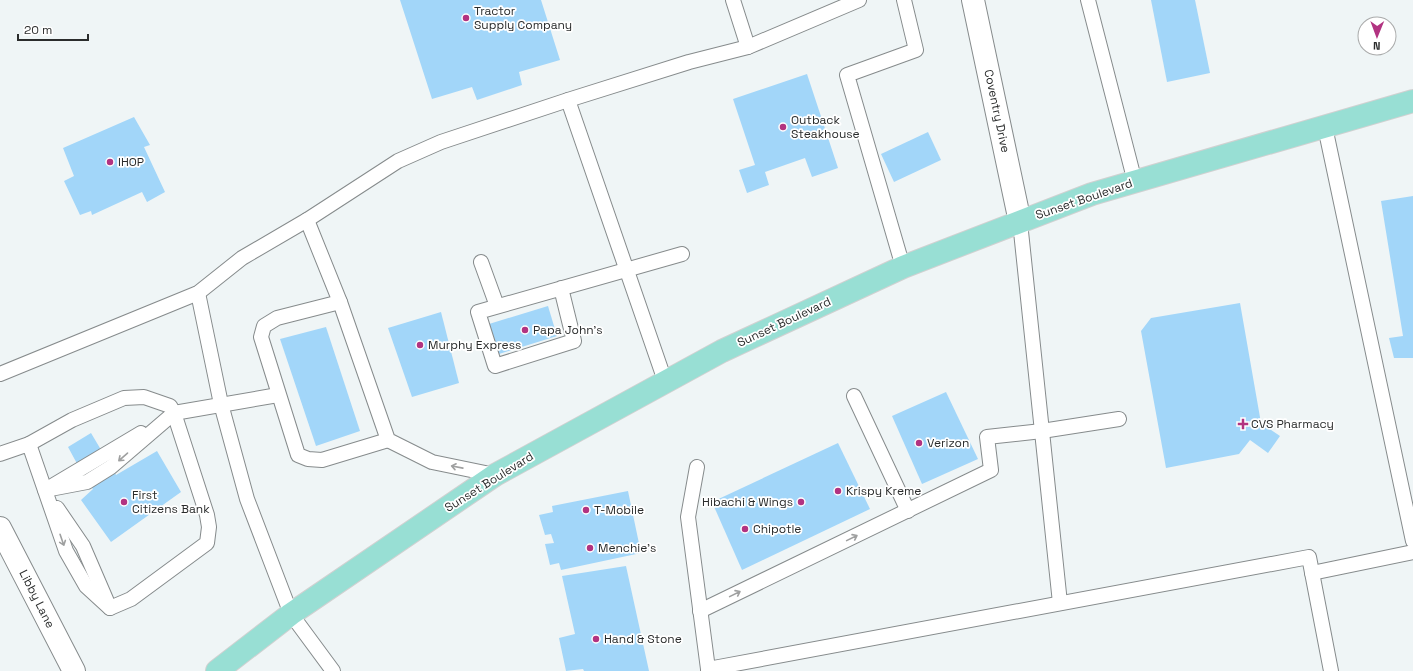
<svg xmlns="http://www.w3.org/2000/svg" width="1413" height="671" viewBox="0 0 1413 671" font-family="'Space Grotesk',sans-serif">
<rect width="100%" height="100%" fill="#eff5f6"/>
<g fill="#a2d6f9">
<path d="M400,0H541L560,60L519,72L522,85L477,100L472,87L432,99Z"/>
<path d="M1151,0H1195L1210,73L1167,82Z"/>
<path d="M807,74L838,168L812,177L805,158L765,172L769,185L747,193L739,170L755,165L733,99Z"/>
<path d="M134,117L150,145L144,147L165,192L147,202L142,192L92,215L91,211L80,215L64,181L74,176L63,148Z"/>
<path d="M928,132L941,160L894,182L881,154Z"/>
<path d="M1413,196V358H1394L1389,338L1403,336L1381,201Z"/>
<path d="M1240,303L1261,423L1280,436L1268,453L1250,440L1239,454L1166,468L1141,331L1151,318Z"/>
<path d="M548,306L557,336L499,354L489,324Z"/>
<path d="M441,312L459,383L412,397L388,328Z"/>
<path d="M326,327L360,431L316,446L280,339Z"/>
<path d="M946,392L978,459L922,484L892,416Z"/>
<path d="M91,433L116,475L157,451L181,492L111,542L81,500L93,489L87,482L68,447Z"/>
<path d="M838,443L870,509L742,570L712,502Z"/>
<path d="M628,491L641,553L561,570L559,563L550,565L545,544L554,543L551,534L545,535L539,515L553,512L552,506Z"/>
<path d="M626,566L649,671H584L583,669L566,671L559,638L575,634L562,576Z"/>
</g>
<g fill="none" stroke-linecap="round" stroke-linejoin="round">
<defs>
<g id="service">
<path d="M733,0L748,47"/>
<path d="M1088,0L1135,182"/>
<path d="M568,100L665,381"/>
<path d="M1325,127L1413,541"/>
<path d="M307,220L340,302L388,440L432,462L495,475"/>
<path d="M1020,222L1060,603"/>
<path d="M481,262L497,306"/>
<path d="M903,267L847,75L916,50L904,0"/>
<path d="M561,288L574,341L495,366L478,312L682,254"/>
<path d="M198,293L221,404L247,499L291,614L333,671"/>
<path d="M340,302L277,318L264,326L261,337L298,455L308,459L322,460L388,440"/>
<path d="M0,374L198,293L242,258L307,220L398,161L441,142L568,100L689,62L748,47L859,0"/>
<path d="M854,396L908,511"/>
<path d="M29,444L72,420L124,398L144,397L170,406L174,413"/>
<path d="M0,454L29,444L66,551L86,586L110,608"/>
<path d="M697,467L688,517L708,669"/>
<path d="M52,486L141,433"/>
<path d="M45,490L87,482L111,467L174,413"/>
<path d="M57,508L83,546L108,604"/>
<path d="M1312,573L1413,552"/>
<path d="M110,608L131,599L207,543L209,527L207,515L174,413L278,395"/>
<path d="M700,611L991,470L987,437L1042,431L1119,419"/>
<path d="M708,671V669L1309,557L1331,671"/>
</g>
<g id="minor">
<path d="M973,0L1020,222"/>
<path d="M0,528L74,671"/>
</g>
<path id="primary" d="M217,671L291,614L495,475L722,351L903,267L1092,194L1413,101"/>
</defs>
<use href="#service" stroke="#868b8c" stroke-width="16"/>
<use href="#minor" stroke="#868b8c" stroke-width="24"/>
<use href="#primary" stroke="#d0d1d1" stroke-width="24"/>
<use href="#service" stroke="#fff" stroke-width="14"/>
<use href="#minor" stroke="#fff" stroke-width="22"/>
<use href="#primary" stroke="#98dfd4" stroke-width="22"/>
</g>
<defs><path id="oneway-shaft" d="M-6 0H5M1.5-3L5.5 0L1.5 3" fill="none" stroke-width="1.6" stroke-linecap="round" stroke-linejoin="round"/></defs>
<g stroke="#9fa0a0">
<use href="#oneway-shaft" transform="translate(123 457) rotate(139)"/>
<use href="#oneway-shaft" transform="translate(457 467) rotate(-169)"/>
<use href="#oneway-shaft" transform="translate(852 538) rotate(-26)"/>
<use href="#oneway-shaft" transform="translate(62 540) rotate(71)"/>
<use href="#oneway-shaft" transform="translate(735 594) rotate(-26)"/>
</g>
<g fill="#b23381" stroke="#fff" stroke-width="1.5">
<circle cx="466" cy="18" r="4"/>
<circle cx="783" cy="127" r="4"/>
<circle cx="110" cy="162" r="4"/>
<circle cx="525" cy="330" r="4"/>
<circle cx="420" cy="345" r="4"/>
<path d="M1241 418h4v4h4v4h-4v4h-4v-4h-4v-4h4z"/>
<circle cx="919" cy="443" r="4"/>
<circle cx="838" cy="491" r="4"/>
<circle cx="124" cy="502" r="4"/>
<circle cx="801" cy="502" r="4"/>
<circle cx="586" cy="510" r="4"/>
<circle cx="745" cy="529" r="4"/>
<circle cx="590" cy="548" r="4"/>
<circle cx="596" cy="639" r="4"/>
</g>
<g text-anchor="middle" stroke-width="3.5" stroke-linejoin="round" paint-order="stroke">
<g font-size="12" fill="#2a2c2c" stroke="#fff" text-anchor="start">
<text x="474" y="15">Tractor<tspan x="474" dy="14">Supply Company</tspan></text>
<text x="791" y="124">Outback<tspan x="791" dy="14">Steakhouse</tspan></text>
<text x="118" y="166">IHOP</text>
<text x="533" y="334">Papa John's</text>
<text x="428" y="349">Murphy Express</text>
<text x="1251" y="428">CVS Pharmacy</text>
<text x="927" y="447">Verizon</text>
<text x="846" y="495">Krispy Kreme</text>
<text x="132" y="499">First<tspan x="132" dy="14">Citizens Bank</tspan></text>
<text x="793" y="506" text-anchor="end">Hibachi &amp; Wings</text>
<text x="594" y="514">T-Mobile</text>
<text x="753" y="533">Chipotle</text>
<text x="598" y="552">Menchie's</text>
<text x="604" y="643">Hand &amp; Stone</text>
</g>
<g font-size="12" fill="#2a2c2c" stroke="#fff">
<text transform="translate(997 111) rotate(78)" y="4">Coventry Drive</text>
<text transform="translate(1084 199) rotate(-19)" y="4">Sunset Boulevard</text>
<text transform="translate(784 322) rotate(-25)" y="4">Sunset Boulevard</text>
<text transform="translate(489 482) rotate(-32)" y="4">Sunset Boulevard</text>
<text transform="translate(37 599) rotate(63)" y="4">Libby Lane</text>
</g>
</g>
<g transform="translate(1377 36) rotate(181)"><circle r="19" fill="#ffffff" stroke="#aaabab"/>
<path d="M0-3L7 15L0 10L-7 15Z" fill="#b23381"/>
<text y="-6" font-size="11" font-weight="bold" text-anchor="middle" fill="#2a2c2c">N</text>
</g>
<path d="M18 34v6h70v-6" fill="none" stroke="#2a2c2c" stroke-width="2"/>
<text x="24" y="34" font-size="12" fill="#2a2c2c" stroke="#ffffff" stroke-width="3" paint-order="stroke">20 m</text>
</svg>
